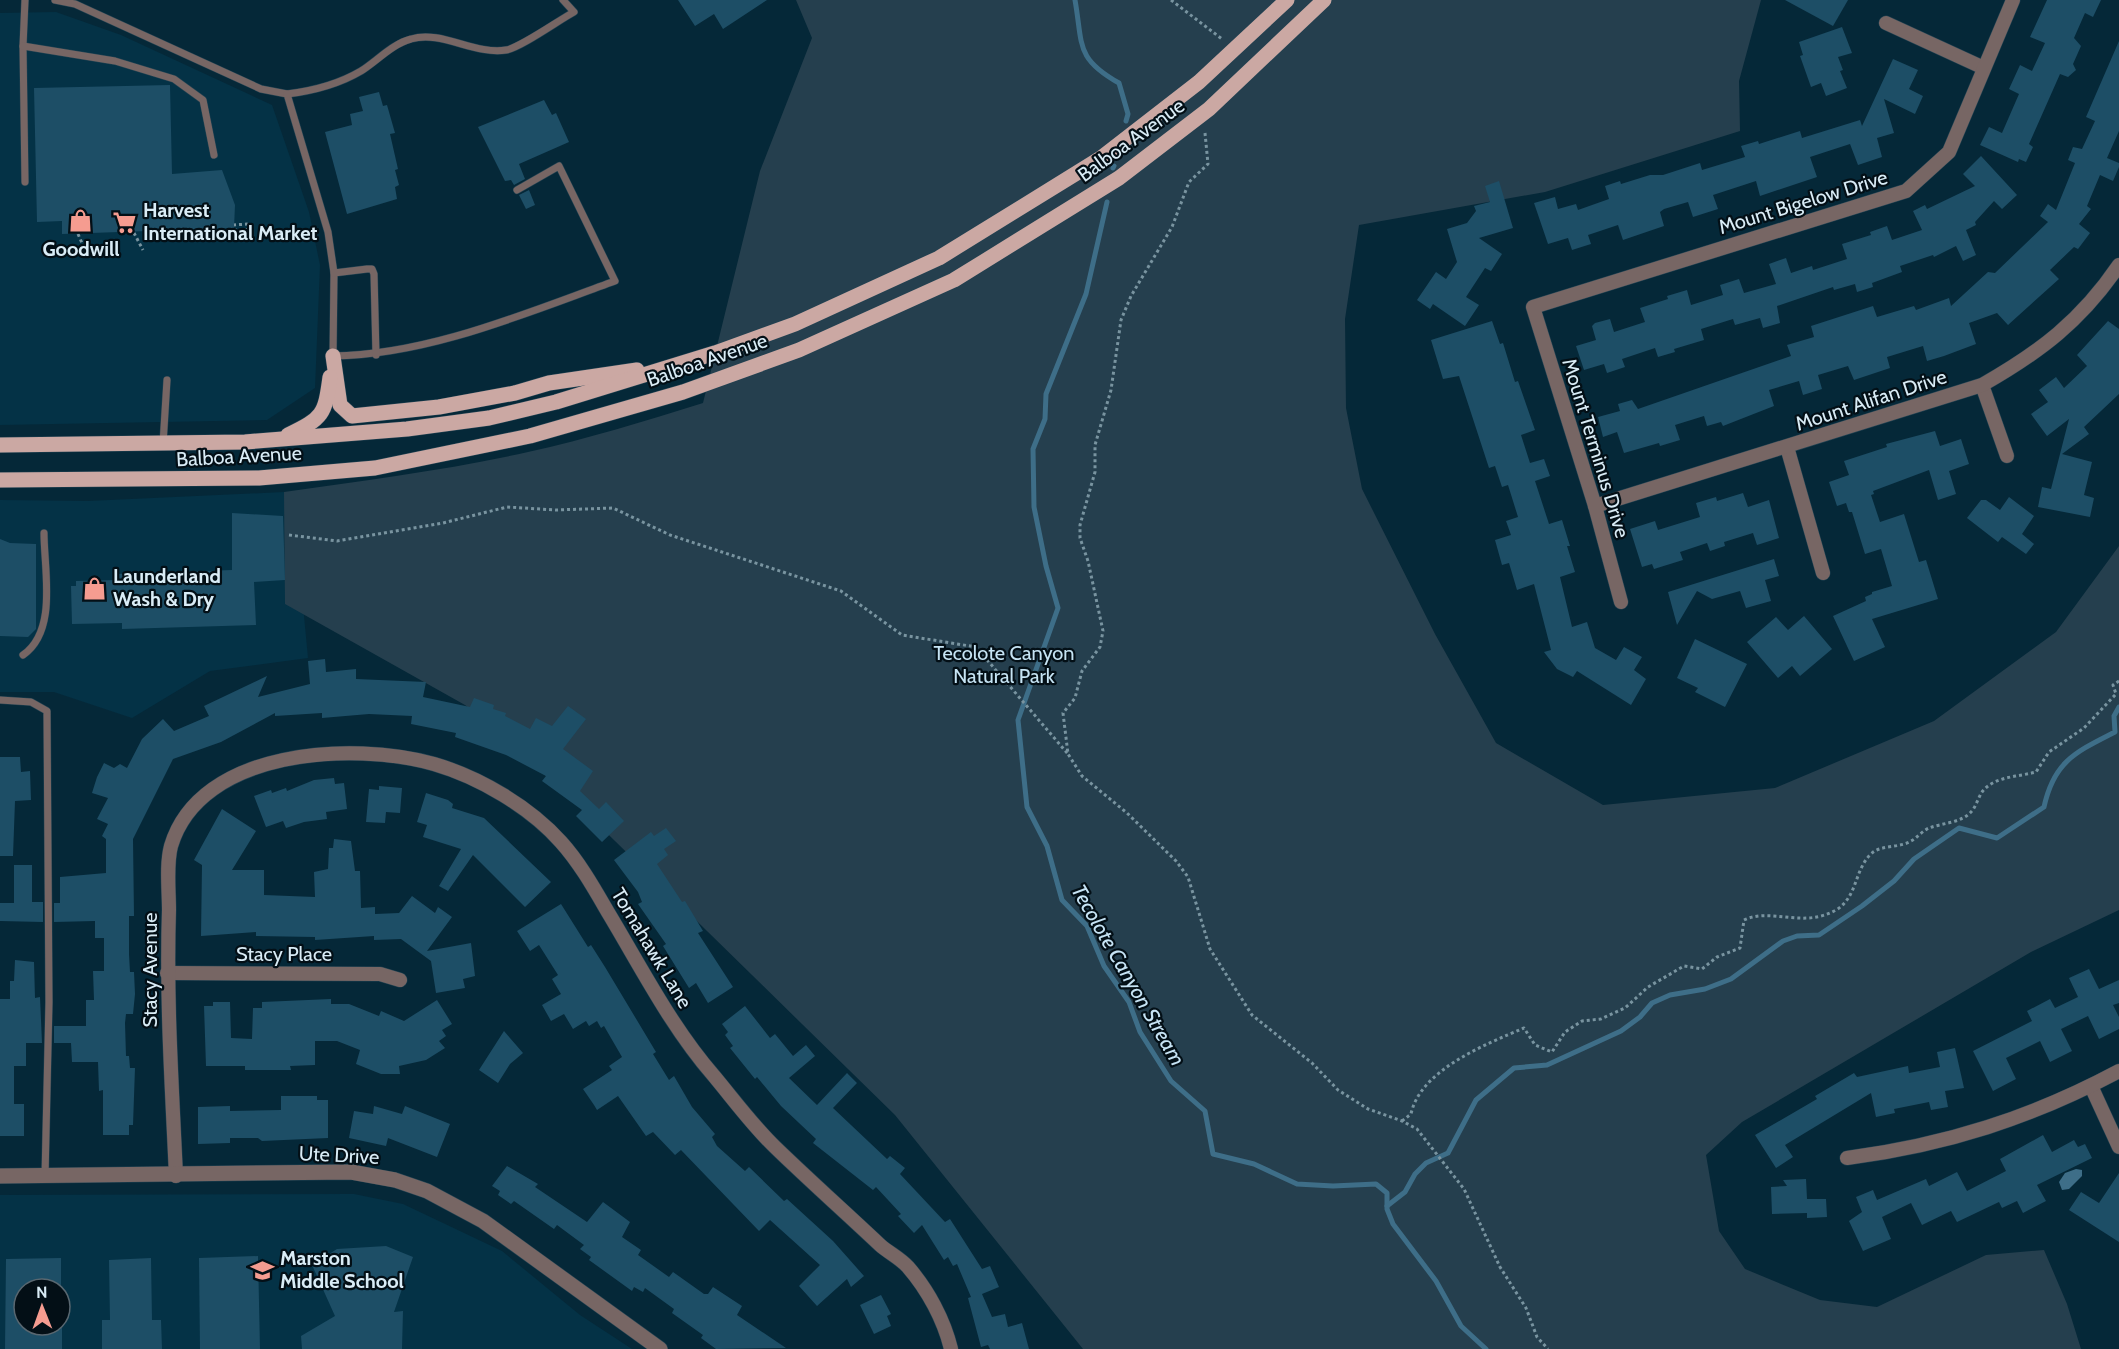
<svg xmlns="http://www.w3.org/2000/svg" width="2119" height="1349" viewBox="0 0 2119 1349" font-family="Cabin,sans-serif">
<rect width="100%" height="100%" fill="#052838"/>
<g fill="#043246" fill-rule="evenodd">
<path d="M56,12L121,35L272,105L309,212L320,265L315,388L267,420L0,425V13Z"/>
<path d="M284,492L299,563L308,658L210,671L132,718L54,692H0V500L88,501Z"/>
<path d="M354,1194L403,1204L502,1251L580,1315L632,1349H0V1195ZM24,1289H60V1325H24Z"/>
</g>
<path fill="#253f4e" d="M796,0H1761L1739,81L1740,131L1545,192L1359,225L1345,319L1346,408L1362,489L1435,634L1496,743L1603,805L1775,788L1934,721L2056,632L2119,546V910L2031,952L1742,1122L1706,1155L1719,1231L1745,1269L1820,1300L1877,1307L1986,1255L2044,1250L2067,1304L2081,1349H1083L895,1115L570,797L465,705L285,604L284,492C366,480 448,470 528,452C587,439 645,421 703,403L760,171L812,38Z"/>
<path fill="#3e6e88" d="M2076,1169L2082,1170V1176L2069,1189L2062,1190L2059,1182L2065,1173Z"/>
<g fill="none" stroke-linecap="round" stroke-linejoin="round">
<g stroke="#3e6e88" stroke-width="5">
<path d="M1075,0C1083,45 1075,58 1119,83L1128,114L1126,121"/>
<path d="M1113,168L1114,166"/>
<path d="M1107,202L1086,294L1046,394L1045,419L1033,449L1034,507L1046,566L1058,608L1018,720L1027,807L1047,846L1062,900L1087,926L1104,966L1129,1002L1140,1032L1171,1081L1205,1111L1213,1154L1254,1164L1297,1184L1333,1186L1376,1184L1387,1193V1209L1393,1224L1436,1281L1461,1326L1486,1349"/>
<path d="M1387,1206L1405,1192L1415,1174L1426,1163L1448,1153L1476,1100L1514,1068L1547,1065L1621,1031L1640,1017L1652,1003L1670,995L1705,989L1731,979L1783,941L1797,936L1819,935L1862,906L1894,881L1914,859L1959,828L1997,838L2044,807C2054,761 2076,752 2115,732L2114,716L2119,707"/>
</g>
</g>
<g fill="#1d4e66">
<path d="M678,0H767L723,29L714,14L695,26Z"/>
<path d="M1785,0H1848L1833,26Z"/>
<path d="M2047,0H2101L2093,17L2085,13L2074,38L2081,46L2073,64L2076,70L2068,77L2060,74L2029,144L2033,147L2026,162L2019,159L2018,162L1980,145L1989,127L2002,133L2019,94L2009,89L2020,65L2032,71L2045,43L2030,37Z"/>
<path d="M1842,27L1852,53L1838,57L1843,70L1840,71L1847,88L1826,96L1821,83L1811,87L1800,56L1803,55L1799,42Z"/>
<path d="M2119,41V131L2107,158L2119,163V167L2113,181L2100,175L2087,206L2091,209L2079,224L2090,233L2078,249L2074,247L2050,270L2059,279L2008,325L1997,313L1969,323L1976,344L1944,356L1927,361L1923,346L1887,357L1890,368L1854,380L1848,366L1818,375L1822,389L1803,395L1799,381L1769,390L1774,406L1723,426L1721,422L1707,426L1704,416L1675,425L1680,440L1660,446L1659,443L1624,453L1617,432L1603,437L1598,417L1620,411L1618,404L1632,400L1638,409L1791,356L1787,345L1814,337L1811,326L1873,306L1877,317L1914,306L1916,310L1949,298L1951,306L1988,272L1995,273L2048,222L2040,216L2048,204L2056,210L2075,163L2068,160L2073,147L2082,149L2095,121L2086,117Z"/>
<path d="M1893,59L1918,70L1909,89L1923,96L1915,114L1884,99L1894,133L1877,138L1882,157L1858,165L1850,144L1810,157L1817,177L1760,196L1756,181L1713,195L1718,209L1693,217L1688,202L1664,209L1660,212L1664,226L1623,240L1618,225L1588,235L1591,244L1572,250L1568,238L1548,244L1534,203L1555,197L1558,209L1576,204L1578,210L1609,199L1605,186L1620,181L1621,184L1650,175H1663L1700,163L1702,170L1745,157L1741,146L1758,141L1759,144L1800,131L1802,138L1860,120L1862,126Z"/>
<path d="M170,85L172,174L222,170L235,205L234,228L62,234V221L37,222L34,88Z"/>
<path d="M379,92L383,106L387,105L395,133L390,134L398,169L395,170L399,185L395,187L397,199L347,214L325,132L352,125L350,114L363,111L359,97Z"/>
<path d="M544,100L552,115L556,113L569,142L519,164L525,179L514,185L511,180L505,181L478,127Z"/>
<path d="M1981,156L2017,195L2002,209L1994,201L1975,222L1976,225L1966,230L1976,255L1963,261L1956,246L1934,257L1933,255L1900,266L1902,272L1872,283L1873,287L1857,292L1855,284L1834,290L1833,287L1777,306L1780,323L1763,328L1760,318L1735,325L1733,319L1701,329L1704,340L1674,349L1675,352L1658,357L1655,348L1622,359L1625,367L1607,373L1604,364L1584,370L1576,346L1596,340L1592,326L1595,323L1610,319L1614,332L1645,322L1640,308L1668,299L1667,296L1687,290L1691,305L1723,295L1720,285L1739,279L1744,293L1776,284L1769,264L1786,258L1791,273L1812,266L1813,270L1847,259L1842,244L1871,235L1870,232L1887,226L1892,240L1922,230L1913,211L1925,205L1927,209L1975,186L1963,174Z"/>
<path d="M1499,181L1513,228L1479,238L1502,254L1491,271L1485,268L1466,297L1479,305L1465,326L1433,304L1430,309L1417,300L1436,272L1446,279L1457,262L1447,229L1467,223L1476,211L1474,206L1490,202L1485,186Z"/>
<path d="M529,190L535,205L526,209L519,195Z"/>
<path d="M1492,321L1500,344L1503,343L1515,382L1518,381L1535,430L1521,435L1530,463L1544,459L1550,476L1535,481L1549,524L1562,520L1570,546H1567L1575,572L1560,577L1572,627L1587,622L1595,648L1616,660L1624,647L1642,657L1634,670L1646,679L1631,705L1577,671L1573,677L1557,669L1544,652L1551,650L1534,584L1517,590L1509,563L1502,565L1495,540L1511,535L1506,521L1518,517L1508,485L1502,487L1495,466L1489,468L1459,376L1443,379L1431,340Z"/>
<path d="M2108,321L2119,329V394L2084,427L2089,434L2062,454L2092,462L2084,495L2094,498L2090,517L2038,507L2042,487L2051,489L2069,419L2047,436L2031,414L2048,402L2039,390L2056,377L2064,388L2087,366L2077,355Z"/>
<path d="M1935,431L1940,446L1961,439L1969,464L1949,471L1956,494L1938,500L1929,470L1873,491L1874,494L1871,495L1880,522L1904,514L1919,562L1926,560L1938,599L1872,619L1885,647L1854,661L1833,616L1866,601L1865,597L1872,594V592L1892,586L1881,549L1865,554L1852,512H1849L1846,503L1837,506L1829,482L1849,475L1844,461L1887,447L1886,444Z"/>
<path d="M1743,493L1748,507L1769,500L1779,538L1757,545L1753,533L1724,542L1725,546L1710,551L1707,543L1680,552L1683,560L1654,569L1652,564L1642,567L1630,529L1655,521L1658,530L1700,517L1696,503L1716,497L1717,501Z"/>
<path d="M2009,497L2034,516L2022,534L2034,544L2026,554L2002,537L1998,542L1967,518L1981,500H1986L2000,510Z"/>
<path d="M232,513L283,516L285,580L254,582L256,625L122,629V623L72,624L71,586H76V581L116,580V574L232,570Z"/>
<path d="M0,539L10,543L36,544V629L28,637L0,636Z"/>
<path d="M1774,559L1779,576L1765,580L1771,601L1746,608L1740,591L1712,599L1697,591L1677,625L1668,592Z"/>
<path d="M1804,616L1832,649L1800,676L1792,666L1778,678L1747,642L1776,617L1788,630Z"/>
<path d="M1695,639L1747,664L1725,707L1695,692L1698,688L1677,678Z"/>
<path d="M325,659L326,672L356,669V679L426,682L423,697L470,707L474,698L494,705L493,709L506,713L505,716L530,729L536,718L552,726L568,706L586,719L563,749L593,771L580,791L599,809L606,802L624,821L602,842L576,816L582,810L542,781L546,776L506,755L455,737L456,733L411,724L412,716L369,714L322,718V713L275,716V713L221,742L173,759L133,839L134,916H129V954L130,972H134L135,994L133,1014H126L125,1023L126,1056H129L130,1068H135L133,1125H129V1135H103V1090L99,1091L98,1062H72L71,1043H54V1026H86V1000H94L93,971H104V938H95V921L54,922V903H60V877L106,873V839L102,836L108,824L97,819L108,798L92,793L97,777L104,763L114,768L120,764L127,768L142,739L163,719L174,731L209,716L204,706L267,676L258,697L310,684L308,661Z"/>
<path d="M0,757H20L21,772L30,771L31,800L15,801L13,856H0Z"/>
<path d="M334,778L335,784L344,783L347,809L326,812L327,819L304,822L286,828L283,821L266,827L254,796L271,790L272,793L286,788L287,791L314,780Z"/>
<path d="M379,786L402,788L400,813L386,812L385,823L366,822L369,789L379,790Z"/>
<path d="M426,793L448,800L453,804L452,808L484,818L551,882L525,907L473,855L448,891L439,886L461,849L423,837L427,825L417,822Z"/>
<path d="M222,809L256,831L232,870H264V895L315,897L314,872L328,869L329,848H333L334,839L351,841L355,871H360L361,908L375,907V914L399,913L412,896L435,913L438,907L452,917L427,951L471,943L475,976L463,979L465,988L436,993L431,961L401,939L374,940V936L315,940V937L256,936V932L201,936L202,865L194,860Z"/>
<path d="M666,828L676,841L664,849L668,855L657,864L682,902L685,901L703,931L698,933L733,987L708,1003L696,983L689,988L663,946L666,944L638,904L642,902L638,892L614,860L651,832L654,836Z"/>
<path d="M14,865H32V902H43V922L0,921V903H14Z"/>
<path d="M561,904L588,947L591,945L605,967L656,1052L653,1054L669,1080L674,1076L692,1107L715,1134L712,1137L717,1146L745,1171L749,1167L784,1201L787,1199L833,1241L864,1276L851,1287L847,1279L817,1306L799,1286L820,1265L770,1220L759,1231L681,1150L675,1155L653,1132L646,1136L618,1096L597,1110L594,1105L583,1089L612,1070L609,1066L622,1057L604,1026L601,1028L597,1021L589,1026L586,1021L573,1029L564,1014L551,1021L542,1005L561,994L552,979L558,975L539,945L530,951L517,931Z"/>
<path d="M15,960L34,962L35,998L40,997L42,1043H26V1066H14V1104H24V1136H0V999H10V981H14Z"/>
<path d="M2089,969L2099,989L2119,980V1003L2113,1005L2119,1017V1029L2099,1039L2088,1016L2061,1029L2072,1051L2050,1062L2040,1041L2006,1058L2016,1079L1993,1091L1973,1051L2032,1021L2027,1011L2050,999L2055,1008L2078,997L2069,978Z"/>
<path d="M331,999V1004H349L379,1016L381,1011L404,1021L437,1000L452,1024L442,1030L446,1036L439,1041L445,1048L426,1060L399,1066L400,1074H381L356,1064L360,1050L337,1041H315V1065L290,1066L291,1070H245V1066H206L204,1006H213V1002H230L231,1038L252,1039L253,1008H262V1002Z"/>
<path d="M745,1006L770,1038L775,1034L793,1056L806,1045L815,1056L789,1078L817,1105L847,1073L857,1083L833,1108L887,1159L890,1156L905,1168L900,1174L945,1222L950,1219L982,1269L990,1266L999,1287L982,1294L992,1317L1005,1314L1008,1327L1022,1323L1029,1349H990L988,1345L981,1347L968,1298L971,1297L957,1264L953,1266L948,1257L944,1260L922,1225L914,1233L898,1216L901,1214L876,1187L873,1190L813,1143L816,1139L781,1106L757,1077L755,1079L730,1048L733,1046L725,1035L728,1032L722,1024Z"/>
<path d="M504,1031L523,1053L510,1064L498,1083L479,1070Z"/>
<path d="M1955,1048L1964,1088L1945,1091L1948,1107L1931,1110L1929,1102L1894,1109L1895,1113L1876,1117L1871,1093L1785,1145L1793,1157L1776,1168L1755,1135L1817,1099L1815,1096L1854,1073L1857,1077L1908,1066L1909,1073L1940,1067L1937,1052Z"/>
<path d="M281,1096H317V1100H328V1138L262,1141L258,1138H230V1143L198,1144V1107L230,1106V1111L281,1110Z"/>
<path d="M374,1106L402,1114L405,1106L450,1124L437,1157L388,1138L386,1146L349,1138L354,1111L373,1114Z"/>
<path d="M2043,1135L2052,1152L2074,1140L2078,1147L2085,1144L2092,1158L2037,1185L2046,1201L2023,1213L2017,1201L2002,1208L1999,1202L1957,1222L1951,1211L1922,1225L1911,1203L1882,1217L1891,1239L1863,1251L1849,1221L1862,1212L1856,1197L1873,1190L1877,1200L1926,1179L1929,1186L1957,1172L1967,1191L2006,1171L2000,1159Z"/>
<path d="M507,1166L538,1184L535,1187L587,1222L603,1202L630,1222L622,1237L641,1250L638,1255L669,1277L673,1272L704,1294H708L713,1287L742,1306L737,1315L786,1348L716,1349L701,1338L703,1335L672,1313L674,1309L645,1288L643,1292L634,1287L632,1291L589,1260L591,1257L580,1249L584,1245L557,1225L554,1229L514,1201L511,1204L498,1195L500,1191L492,1186Z"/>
<path d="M2119,1173V1242L2069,1210L2081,1192L2099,1203Z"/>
<path d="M1806,1179L1807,1199H1826L1827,1217L1807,1218V1213L1772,1214L1771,1187L1787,1186L1783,1180Z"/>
<path d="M386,1246L413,1257L394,1312L403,1311L402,1349H302L301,1336L335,1316L312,1265L337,1249Z"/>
<path d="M258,1256L260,1349H200L199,1258Z"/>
<path d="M61,1258V1289H24V1325H62V1349H5L6,1259Z"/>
<path d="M151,1258L152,1320H161L162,1349H102V1320H110L109,1260Z"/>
<path d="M881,1295L891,1314L887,1316L891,1326L874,1334L860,1305Z"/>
</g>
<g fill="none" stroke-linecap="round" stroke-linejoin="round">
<defs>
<g id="service">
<path d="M25,0L23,46L25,182"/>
<path d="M55,0L75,4L261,89L287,94L328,232L334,273L333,356C428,355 526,313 615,281L559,166L517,190"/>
<path d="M23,46L115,61L174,79L203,100L214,155"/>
<path d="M287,94C312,91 339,84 361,71C377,61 392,44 411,39C442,30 474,55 506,50C520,48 559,20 574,12L563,0"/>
<path d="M334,273L367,269H372L374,274L376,355"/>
<path d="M163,444L167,380"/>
<path d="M23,655C58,631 44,570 44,533"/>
<path d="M0,700L31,702L47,711L49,1002L45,1177"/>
</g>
<g id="minor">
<path d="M1886,23L1984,68"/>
<path d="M1982,385L2007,456"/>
<path d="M1787,447L1823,573"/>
<path d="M1595,506L1982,385C2040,352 2081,321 2119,265"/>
<path d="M1621,602L1595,506L1533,307L1906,191L1949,152L2013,0"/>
<path d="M167,973L380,974L400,980"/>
<path d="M2091,1086L2119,1147"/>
<path d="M1847,1158C1946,1145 2031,1118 2119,1071"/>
<path d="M176,1176C172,1087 166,999 169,910C169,890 166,865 171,846C200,749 353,741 434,764C479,777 530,807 561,842C580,863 595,890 609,914C642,969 672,1028 714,1076C734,1100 753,1126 775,1147C809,1180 845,1212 880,1245C889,1253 900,1258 908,1267C928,1290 944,1320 951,1349"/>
</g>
<path id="tertiary" d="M0,1176L351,1172L395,1180L427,1191L483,1221L660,1349"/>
<g id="primary">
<path d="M333,356L340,405L352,416L439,407L515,393L549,383L637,370"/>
<path d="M288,435C323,418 325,415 330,377"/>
<path d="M0,445L245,442L407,429L489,418L556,402L715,353L795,324L939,258L1101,158L1199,82L1287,0"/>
<path d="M0,480L259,478L375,468L530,436L683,392L799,350L954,280L1119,178L1209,109L1324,0"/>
</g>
</defs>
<use href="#service" stroke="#234353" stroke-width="8"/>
<use href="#minor" stroke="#234353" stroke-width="15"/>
<use href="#tertiary" stroke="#234353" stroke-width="16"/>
<use href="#primary" stroke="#234353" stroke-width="16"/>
<g stroke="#7994a0" stroke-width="3" stroke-dasharray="3 3" stroke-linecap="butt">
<path d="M1171,0L1222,39"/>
<path d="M1205,133L1208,164L1189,182L1172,227L1131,296L1121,320L1111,390L1095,445V472L1080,525V538L1088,561L1103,631L1100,647L1082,671L1075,698L1063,713L1068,754L1082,776L1127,813L1176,861L1188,877L1210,949L1252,1015L1312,1063L1338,1090L1368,1109L1402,1121L1417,1129L1464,1189L1500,1267L1526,1308L1537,1337L1548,1349"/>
<path d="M234,230H247V224L234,225"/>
<path d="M134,233L143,250"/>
<path d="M78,234L85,250"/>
<path d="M289,535L337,541L443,523L507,507L556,510L613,508L670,535L841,591L902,635L976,647L1068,754"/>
<path d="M1402,1121L1411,1114C1420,1070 1486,1044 1524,1028L1535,1045L1552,1052L1565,1032L1582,1021L1601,1019L1625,1008L1648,987L1684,966L1702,969L1717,957L1740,948L1744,920C1771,907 1802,929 1836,910C1858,897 1854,869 1872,853C1881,845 1900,848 1911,841C1917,838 1922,831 1929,828C1942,823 1961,823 1971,812C1976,807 1978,798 1982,792C1994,776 2018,777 2036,772L2049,752L2084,728L2116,694L2113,685L2119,681"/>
</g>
<use href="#service" stroke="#776664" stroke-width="7"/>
<use href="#minor" stroke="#776664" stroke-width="14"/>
<use href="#tertiary" stroke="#776664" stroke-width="15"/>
<use href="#primary" stroke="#cba8a3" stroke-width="15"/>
</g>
<defs>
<symbol id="shop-bare" viewBox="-9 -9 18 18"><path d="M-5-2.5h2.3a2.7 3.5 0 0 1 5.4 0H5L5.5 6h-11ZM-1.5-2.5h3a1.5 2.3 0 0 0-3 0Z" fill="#f59c90" stroke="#030f16" stroke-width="2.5" paint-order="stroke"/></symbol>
<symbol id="supermarket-bare" viewBox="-9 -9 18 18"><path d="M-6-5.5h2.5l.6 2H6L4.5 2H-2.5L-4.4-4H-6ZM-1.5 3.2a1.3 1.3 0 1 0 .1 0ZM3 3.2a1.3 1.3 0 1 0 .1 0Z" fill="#f59c90" stroke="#030f16" stroke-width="2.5" paint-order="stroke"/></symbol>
<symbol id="school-bare" viewBox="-9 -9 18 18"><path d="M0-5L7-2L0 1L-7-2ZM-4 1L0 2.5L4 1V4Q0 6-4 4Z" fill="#f59c90" stroke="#030f16" stroke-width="2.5" paint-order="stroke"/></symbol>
</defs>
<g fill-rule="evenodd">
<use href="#shop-bare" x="64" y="204" width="33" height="33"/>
<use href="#supermarket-bare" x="108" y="206" width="33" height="33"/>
<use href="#shop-bare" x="78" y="572" width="33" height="33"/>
<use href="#school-bare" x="246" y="1254" width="33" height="33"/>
</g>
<g text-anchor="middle" stroke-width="4.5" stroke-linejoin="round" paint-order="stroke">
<g font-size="20" fill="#d9ecf6" stroke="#030f16">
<text transform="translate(1131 140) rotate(-36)" y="7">Balboa Avenue</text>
<text transform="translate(1803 202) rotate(-17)" y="7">Mount Bigelow Drive</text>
<text transform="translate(707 360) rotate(-19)" y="7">Balboa Avenue</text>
<text transform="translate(1871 400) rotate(-18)" y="7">Mount Alifan Drive</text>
<text transform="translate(1596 448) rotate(73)" y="7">Mount Terminus Drive</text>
<text transform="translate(239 456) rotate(-3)" y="7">Balboa Avenue</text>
<text transform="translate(652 948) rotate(59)" y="7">Tomahawk Lane</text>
<text x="284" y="961">Stacy Place</text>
<text transform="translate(150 970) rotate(-90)" y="7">Stacy Avenue</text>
<text transform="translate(339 1155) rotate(3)" y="7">Ute Drive</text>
</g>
<g font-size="20" font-weight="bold" fill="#d9ecf6" stroke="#030f16" text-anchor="start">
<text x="143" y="217">Harvest<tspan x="143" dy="23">International Market</tspan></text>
<text x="81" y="256" text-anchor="middle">Goodwill</text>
<text x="113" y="583">Launderland<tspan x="113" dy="23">Wash &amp; Dry</tspan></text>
<text x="280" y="1265">Marston<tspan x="280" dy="23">Middle School</tspan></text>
</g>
<g font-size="20" fill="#c6e4f4" stroke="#030f16">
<text x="1004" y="660">Tecolote Canyon<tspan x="1004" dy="23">Natural Park</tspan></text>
</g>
<g font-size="21" font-style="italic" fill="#c7e4f5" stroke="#030f16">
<text transform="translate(1128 975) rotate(60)" y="7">Tecolote Canyon Stream</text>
</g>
</g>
<g transform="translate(42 1307) rotate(359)"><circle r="28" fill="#030f16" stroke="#596770" stroke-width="1.5"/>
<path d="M0-4.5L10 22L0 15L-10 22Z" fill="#f59c90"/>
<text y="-9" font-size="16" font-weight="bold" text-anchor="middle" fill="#d9ecf6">N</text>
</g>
</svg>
